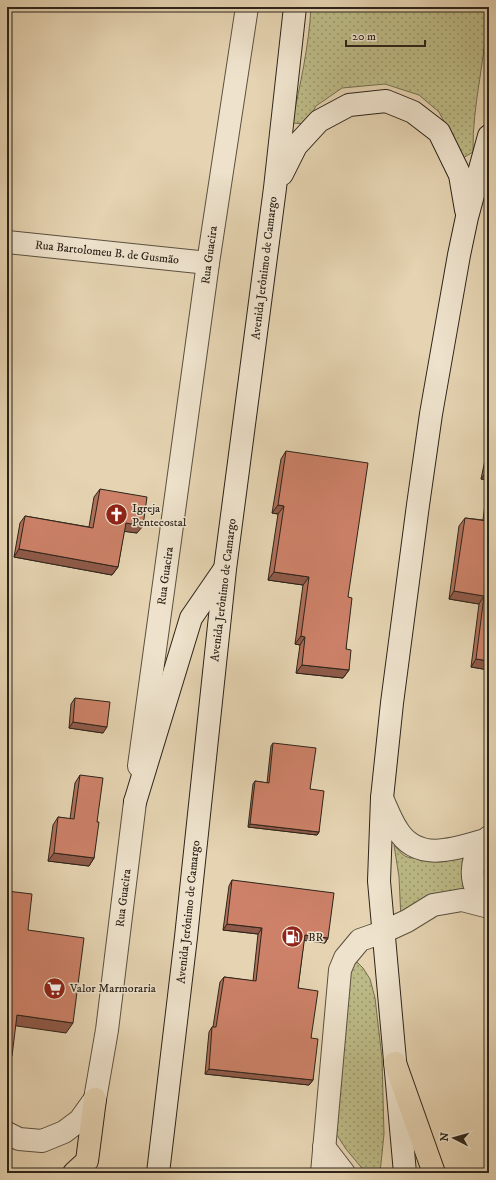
<svg xmlns="http://www.w3.org/2000/svg" width="496" height="1180" viewBox="0 0 496 1180" font-family="'IM FELL DW Pica',serif">
<defs>
<pattern id="grass-dots" width="8" height="8" patternUnits="userSpaceOnUse"><rect width="8" height="8" fill="#bcba86"/><path d="M2 2h.1M6 6h.1" fill="none" stroke="#99976d" stroke-width="1.8" stroke-linecap="round"/></pattern>
</defs>
<rect width="100%" height="100%" fill="#e5d3b1"/>
<filter id="stains"><feTurbulence type="fractalNoise" baseFrequency=".005" numOctaves="4"/><feColorMatrix values="0 0 0 0 .2 0 0 0 0 .09 0 0 0 0 .02 0 0 0 .5 -.17"/></filter>
<radialGradient id="worn" r=".72"><stop offset=".6" stop-color="#630" stop-opacity="0"/><stop offset="1" stop-color="#630" stop-opacity=".3"/></radialGradient>
<g fill="url(#grass-dots)" stroke="#746f50">
<path d="M311,7H487C487,56 472,103 473,152L463,158L439,112L419,95L385,84L342,88L316,106L306,124L292,123C300,85 309,46 311,7Z"/>
<path d="M394,845C397,848 401,854 405,856C417,862 458,856 472,855L475,896L401,919L399,877Z"/>
<path d="M489,858V893C482,878 482,874 489,858Z"/>
<path d="M355,960L363,968L370,979L375,998L382,1058L384,1134L380,1173H366L346,1149L333,1129L346,977Z"/>
</g>
<g fill="none" stroke-linecap="round" stroke-linejoin="round">
<defs>
<g id="minor">
<path d="M7,242L208,263"/>
<path d="M139,766L208,263L247,7"/>
<path d="M7,1133L19,1139L42,1141L64,1132L80,1120L95,1099"/>
<path d="M324,1147L344,1173"/>
<path d="M322,1173L340,970L345,958L360,940L383,932"/>
</g>
<g id="tertiary">
<path d="M382,798C387,809 391,820 397,829C417,863 455,849 485,840"/>
<path d="M489,837C476,847 470,866 474,883C476,892 483,900 489,906"/>
<path d="M383,932L407,921L433,905L462,900L489,907"/>
<path d="M95,1099L107,1030L135,802"/>
</g>
<g id="secondary">
<path d="M282,174L296,146L319,121L349,105L386,101L413,112L439,132L460,175L466,210"/>
<path d="M135,802L191,618L224,570"/>
<path d="M158,1173L186,937L225,569L275,188L295,7"/>
<path d="M405,1173L379,881L382,798L392,703L418,505L431,414L459,255L467,217L489,136"/>
</g>
<g id="motorway">
<path d="M395,1063L434,1173"/>
<path d="M74,1173L87,1161L95,1099"/>
</g>
</defs>
<use href="#minor" stroke="#5b5040" stroke-width="24"/>
<use href="#tertiary" stroke="#5b5040" stroke-width="24"/>
<use href="#secondary" stroke="#2d241a" stroke-width="24"/>
<use href="#motorway" stroke="#2d241a" stroke-width="24"/>
<use href="#minor" stroke="#eee2cc" stroke-width="22"/>
<use href="#tertiary" stroke="#eee2cc" stroke-width="22"/>
<use href="#secondary" stroke="#eee2cc" stroke-width="22"/>
<use href="#motorway" stroke="#e5d3b1" stroke-width="22"/>
</g>
<g fill="#af6f59" stroke="#2d241a">
<path d="M489,313V338H487Z"/>
<path d="M489,441V670L471,667L479,604L449,599L459,526L465,518L483,520L488,480L481,479Z"/>
<path d="M286,451L348,597L346,649L349,670L343,678L296,673L300,645L295,644L303,585L268,580L278,514L272,513L281,459Z"/>
<path d="M100,489L137,533L124,531L118,567L112,575L14,557L20,523L25,516L89,527L94,497Z"/>
<path d="M75,698L103,733L69,728L71,704Z"/>
<path d="M273,743L310,789L319,832L317,835L248,827L253,784L255,781L267,783L271,746Z"/>
<path d="M80,775L97,822L94,858L89,866L48,861L53,825L58,817L70,819L75,783Z"/>
<path d="M232,880L328,938L325,943L304,940L298,988L311,1038L313,1080L309,1085L205,1074L209,1032L212,1027H213L220,982L224,977L253,981L258,934L223,930L229,886Z"/>
</g>
<g fill="#8f5a49" stroke="#2d241a">
<path d="M487,471H489V479L488,480L481,479Z"/>
<path d="M278,505L284,506L278,514L272,513Z"/>
<path d="M126,523L143,526L137,533L121,531Z"/>
<path d="M19,549L118,567L112,575L14,557Z"/>
<path d="M274,572L309,577L303,585L268,580Z"/>
<path d="M454,591L484,596L479,604L449,599Z"/>
<path d="M301,636L305,637L300,645L295,644Z"/>
<path d="M476,659L489,661V670L471,667Z"/>
<path d="M302,665L349,670L343,678L296,673Z"/>
<path d="M73,722L107,727L103,733L69,728Z"/>
<path d="M250,824L319,832L317,835L248,827Z"/>
<path d="M54,853L94,858L89,866L48,861Z"/>
<path d="M227,924L262,928L258,934L223,930Z"/>
<path d="M305,935L328,938L325,943L301,940Z"/>
<path d="M17,1015L73,1023L66,1033L10,1025Z"/>
<path d="M7,1055L12,1056L7,1063Z"/>
<path d="M209,1069L313,1080L309,1085L205,1074Z"/>
</g>
<g fill="#cc8168" stroke="#2d241a">
<path d="M286,451L368,463L348,597L352,598L346,649L351,650L349,670L302,665L305,637L301,636L309,577L274,572L284,506L278,505Z"/>
<path d="M489,459V471H487Z"/>
<path d="M100,489L147,497L143,526L126,523L118,567L19,549L25,516L93,528Z"/>
<path d="M489,508V661L476,659L484,596L454,591L465,518L487,521Z"/>
<path d="M75,698L110,702L107,727L73,722Z"/>
<path d="M273,743L316,748L310,789L324,791L319,832L250,824L255,781L269,783Z"/>
<path d="M80,775L103,778L97,822H99L94,858L54,853L58,817L74,819Z"/>
<path d="M232,880L334,893L328,938L305,935L298,988L318,991L311,1038L318,1039L313,1080L209,1069L212,1027H216L224,977L256,981L262,928L227,924Z"/>
<path d="M7,891L32,894L28,930L84,938L73,1023L17,1015L12,1056L7,1055Z"/>
<path d="M194,1171L206,1173H193Z"/>
</g>
<defs>
<symbol id="church-disc" viewBox="-11 -11 22 22"><circle r="9.5" fill="#8f2418" stroke="#eee2cc"/><path d="M-1.2-6h2.4v3.5h3.3v2.4h-3.3V6h-2.4V-.1h-3.3v-2.4h3.3Z" fill="#fff"/></symbol>
<symbol id="fuel-disc" viewBox="-11 -11 22 22"><circle r="9.5" fill="#8f2418" stroke="#eee2cc"/><path d="M-5.5-6h7V0h2V4h1.3V-2.5L3-4.5l.8-.8L6-3V5H2.5V1h-1V6h-7ZM-4.2-4.7v3.2H.2V-4.7Z" fill="#fff"/></symbol>
<symbol id="supermarket-disc" viewBox="-11 -11 22 22"><circle r="9.5" fill="#8f2418" stroke="#eee2cc"/><path d="M-6-5.5h2.5l.6 2H6L4.5 2H-2.5L-4.4-4H-6ZM-1.5 3.2a1.3 1.3 0 1 0 .1 0ZM3 3.2a1.3 1.3 0 1 0 .1 0Z" fill="#fff"/></symbol>
</defs>
<g fill-rule="evenodd">
<use href="#church-disc" x="104" y="502" width="25" height="25"/>
<use href="#fuel-disc" x="280" y="924" width="25" height="25"/>
<use href="#supermarket-disc" x="42" y="976" width="25" height="25"/>
</g>
<g text-anchor="middle" stroke-width="3" stroke-linejoin="round" paint-order="stroke">
<g font-size="12" fill="#2d241a" stroke="#eee2cc">
<text transform="translate(107 252) rotate(6)" y="4">Rua Bartolomeu B. de Gusmão</text>
<text transform="translate(209 255) rotate(-82)" y="4">Rua Guacira</text>
<text transform="translate(264 268) rotate(-83)" y="4">Avenida Jerônimo de Camargo</text>
<text transform="translate(165 576) rotate(-82)" y="4">Rua Guacira</text>
<text transform="translate(223 590) rotate(-83)" y="4">Avenida Jerônimo de Camargo</text>
<text transform="translate(123 898) rotate(-83)" y="4">Rua Guacira</text>
<text transform="translate(188 912) rotate(-84)" y="4">Avenida Jerônimo de Camargo</text>
</g>
<g font-size="12" fill="#2d241a" stroke="#eee2cc" text-anchor="start">
<text x="132" y="512">Igreja<tspan x="132" dy="14">Pentecostal</tspan></text>
<text x="308" y="941">BR</text>
<text x="70" y="992">Valor Marmoraria</text>
</g>
</g>
<rect width="496" height="1180" fill="none" stroke="#e5d3b1" stroke-width="24"/>
<rect x="8" y="8" width="480" height="1164" fill="none" stroke="#2d241a" stroke-width="2"/>
<rect x="12" y="12" width="472" height="1156" fill="none" stroke="#2d241a"/>
<g transform="translate(454 1138) rotate(276)" stroke="#eee2cc" stroke-width="3" paint-order="stroke">
<path d="M0-3L7 15L0 10L-7 15Z" fill="#2d241a"/>
<text y="-6" font-size="11" font-weight="bold" text-anchor="middle" fill="#2d241a">N</text>
</g>
<path d="M346 40v6h79v-6" fill="none" stroke="#2d241a" stroke-width="2"/>
<text x="352" y="40" font-size="12" fill="#2d241a" stroke="#eee2cc" stroke-width="3" paint-order="stroke">20 m</text>
<rect width="100%" height="100%" filter="url(#stains)"/>
<rect width="100%" height="100%" fill="url(#worn)"/>
</svg>
